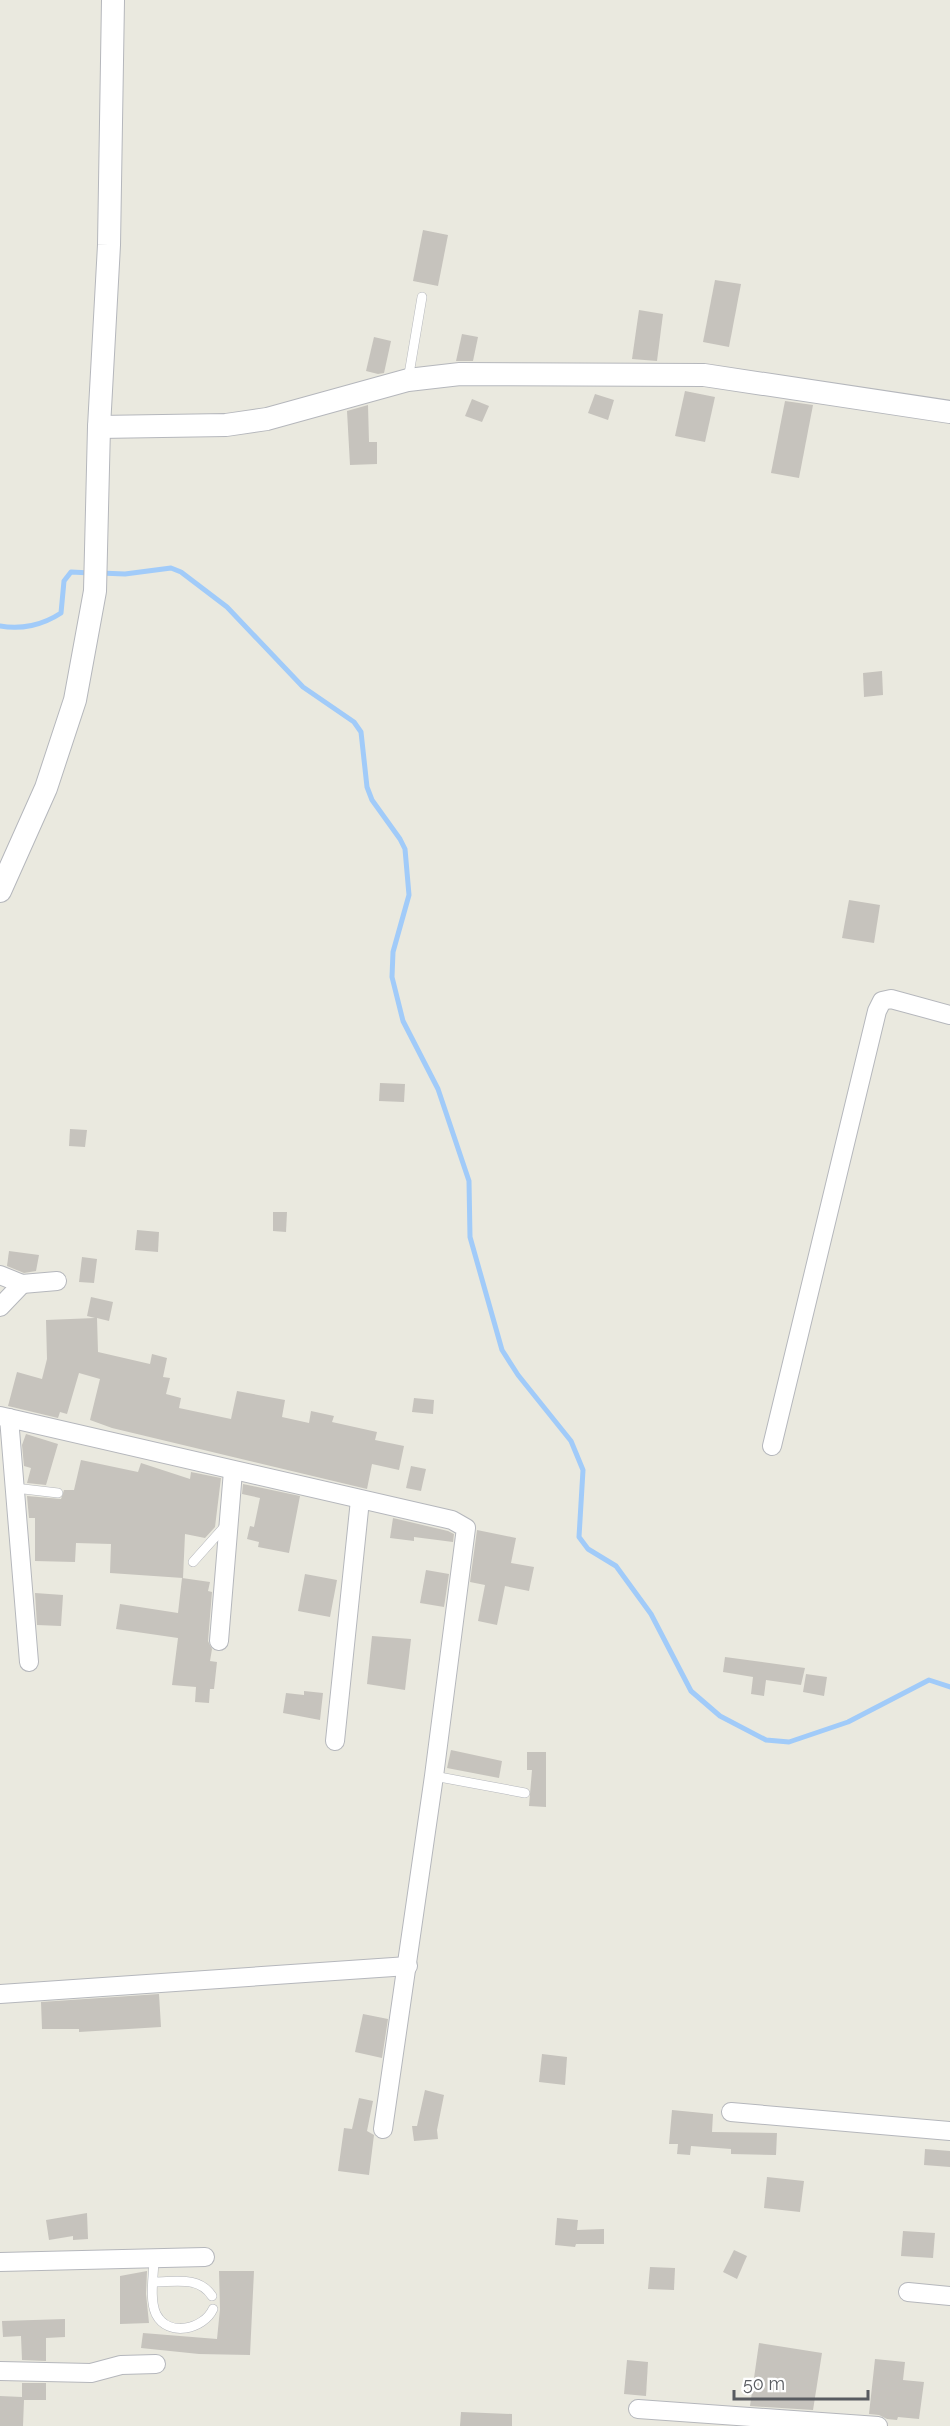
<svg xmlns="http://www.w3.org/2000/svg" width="950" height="2426" viewBox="0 0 950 2426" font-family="Raleway,sans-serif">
<rect width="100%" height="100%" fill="#eae9df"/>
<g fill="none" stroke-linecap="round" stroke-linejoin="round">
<g stroke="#a1cbf9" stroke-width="5">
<path d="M100,573L125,574L171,568L181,572L227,607L303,687L354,722L361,732L367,787L372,800L400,839L405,849L409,895L393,952L392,977L403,1021L438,1089L469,1181L470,1237L502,1350L518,1375L571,1441L583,1470L579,1537L588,1549L616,1566L651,1614L691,1691L720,1716L766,1740L789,1742L848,1722L929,1680L950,1687"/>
<path d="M0,626C21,630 43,625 61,613L64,581L71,572L91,573"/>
</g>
</g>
<g fill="#c6c3bd">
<path d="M423,230L448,235L438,286L413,281Z"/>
<path d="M715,280L741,284L729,347L703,342Z"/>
<path d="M639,310L663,314L657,361L632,359Z"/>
<path d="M462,334L478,337L473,361H456Z"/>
<path d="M374,337L391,341L384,373L378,374L366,371Z"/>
<path d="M685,391L715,397L705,442L675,436Z"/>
<path d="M595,394L614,400L608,420L588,413Z"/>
<path d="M472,399L489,406L482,422L465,416Z"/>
<path d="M785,401L813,405L799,478L771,473Z"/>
<path d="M368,405L369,442H377V464L350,465L347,411Z"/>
<path d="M882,671L883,695L864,697L863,673Z"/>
<path d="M849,900L880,905L874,943L842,938Z"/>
<path d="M380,1083L405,1084L404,1102L379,1101Z"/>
<path d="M70,1129L87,1130L85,1147L69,1146Z"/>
<path d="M273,1212H287L286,1232L273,1231Z"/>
<path d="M137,1230L159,1232L158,1252L135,1250Z"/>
<path d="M9,1251L39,1255L36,1271L24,1273L7,1266Z"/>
<path d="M82,1257L97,1259L94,1283L79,1282Z"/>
<path d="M91,1297L113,1302L109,1321L97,1318L98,1352L150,1364L152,1354L167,1358L163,1377L170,1378L166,1394L181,1398L179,1408L231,1419L237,1391L285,1400L282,1417L309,1423L311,1411L334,1416L332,1422L377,1432L375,1440L404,1446L399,1470L372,1464L367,1489L112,1428L90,1420L100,1379L79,1373L67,1414L60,1412L58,1418L8,1406L17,1372L42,1379L47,1359L46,1320L95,1318L87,1316Z"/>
<path d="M414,1398L434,1400L433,1414L412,1412Z"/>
<path d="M26,1434L58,1444L46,1485L27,1483L31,1468L24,1466L22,1445Z"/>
<path d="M81,1460L138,1472L141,1463L190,1479L191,1472L221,1478L215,1527L205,1538L185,1534L183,1578L110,1573L111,1544L76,1543L75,1562L35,1561V1518H29L27,1496L61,1499L64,1490H74Z"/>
<path d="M411,1466L426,1469L421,1491L406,1488Z"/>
<path d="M243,1484L300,1496L289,1553L258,1547L259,1542L247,1539L250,1526L254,1527L260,1498L242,1494Z"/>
<path d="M393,1518L448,1531L454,1534L453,1542L414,1537V1541L390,1538Z"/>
<path d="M477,1530L516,1538L511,1563L534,1567L529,1591L505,1586L497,1625L478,1621L485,1585L470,1582Z"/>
<path d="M426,1570L449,1574L444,1607L420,1603Z"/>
<path d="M305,1574L337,1580L330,1617L298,1611Z"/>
<path d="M182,1578L210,1582L208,1591L212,1592L208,1641L212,1649L210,1661L217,1662L214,1689H210L209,1703L195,1702L196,1687L172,1685L178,1638L116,1629L120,1604L178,1613Z"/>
<path d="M35,1593L63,1595L61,1626L37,1625Z"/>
<path d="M372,1636L411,1639L405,1690L367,1684Z"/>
<path d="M725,1657L805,1668L801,1685L766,1680L764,1696L751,1694L753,1677L723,1672Z"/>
<path d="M806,1674L827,1677L824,1696L803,1692Z"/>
<path d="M304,1691L323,1693L320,1720L283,1713L286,1693L304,1695Z"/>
<path d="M451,1750L502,1761L499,1778L447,1768Z"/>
<path d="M527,1752H546V1807L529,1806L532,1770H527Z"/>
<path d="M159,1994L161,2027L79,2032V2029H42L41,2002Z"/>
<path d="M363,2014L388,2019L382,2058L355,2052Z"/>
<path d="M542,2054L567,2057L565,2085L539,2082Z"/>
<path d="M425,2090L444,2095L437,2130L438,2139L414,2141L412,2126H417Z"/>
<path d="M359,2098L373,2101L367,2131L374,2135L369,2175L338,2171L344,2128L352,2129Z"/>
<path d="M672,2110L713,2114L712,2132L777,2133L776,2155L731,2154V2149L691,2146L690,2155L677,2154L678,2144H669Z"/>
<path d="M925,2149L950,2151V2167L924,2165Z"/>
<path d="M767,2177L804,2181L800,2212L764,2208Z"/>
<path d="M87,2213L88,2239L73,2240V2236L49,2240L46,2220Z"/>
<path d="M557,2218L578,2220L577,2230L604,2229V2244H576L575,2247L555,2245Z"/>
<path d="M903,2231L935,2233L933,2258L901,2256Z"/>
<path d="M734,2250L747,2256L737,2279L723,2272Z"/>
<path d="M650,2267L675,2268L674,2290L648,2289Z"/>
<path d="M147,2271L146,2294L149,2323L120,2324V2276Z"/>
<path d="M219,2271H254L250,2355L199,2354L141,2348L143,2333L217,2339L220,2309Z"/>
<path d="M65,2319V2337L46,2338V2361L22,2360L21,2336L3,2337L2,2321Z"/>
<path d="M759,2343L822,2353L813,2410L750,2406Z"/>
<path d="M875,2359L905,2362L903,2380L924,2382L919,2419L898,2417L897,2420L887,2419L879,2415L869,2414Z"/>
<path d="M627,2360L648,2362L646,2396L624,2394Z"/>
<path d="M22,2383H46V2400H24L23,2426H0V2396L22,2397Z"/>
<path d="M461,2412L512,2414V2426H460Z"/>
</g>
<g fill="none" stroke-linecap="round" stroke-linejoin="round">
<defs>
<g id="service">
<path d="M408,380L422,297"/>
<path d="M15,1488L58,1493"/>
<path d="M193,1562L226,1525"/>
<path d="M434,1776L525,1793"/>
<path d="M154,2258C154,2274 149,2299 156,2314C168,2338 204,2329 213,2309"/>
<path d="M154,2282C176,2282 199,2276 212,2296"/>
</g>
<g id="minor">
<path d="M0,1275L22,1284L57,1281"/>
<path d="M0,1307L22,1284"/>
<path d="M0,1416L452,1520L466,1528L434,1776L383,2129"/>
<path d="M9,1418L29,1662"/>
<path d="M772,1446L877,1011L882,1001L891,999L950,1015"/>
<path d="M219,1641L233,1471"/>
<path d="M335,1741L360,1500"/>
<path d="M0,1994L408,1966"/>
<path d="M731,2112L950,2131"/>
<path d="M0,2262L205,2257"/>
<path d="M908,2292L950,2296"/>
<path d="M0,2371L91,2373L121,2365L156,2364"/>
<path d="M638,2409L878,2426"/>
</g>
<g id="tertiary">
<path d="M99,427L226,425L267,419L408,380L460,374L704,375L950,412"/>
<path d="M0,891L46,788L75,700L95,591L99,427L109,245L113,0"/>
</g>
</defs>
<use href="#service" stroke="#b5b7bc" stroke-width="10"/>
<use href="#minor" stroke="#b5b7bc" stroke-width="20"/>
<use href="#tertiary" stroke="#b5b7bc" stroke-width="24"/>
<use href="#service" stroke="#fff" stroke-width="9"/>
<use href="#minor" stroke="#fff" stroke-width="18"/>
<use href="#tertiary" stroke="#fff" stroke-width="22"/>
</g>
<path d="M734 2390v9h134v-9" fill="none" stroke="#585b60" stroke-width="3"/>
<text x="743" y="2390" font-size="18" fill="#585b60" stroke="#ffffff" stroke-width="4.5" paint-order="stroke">50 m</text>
</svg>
